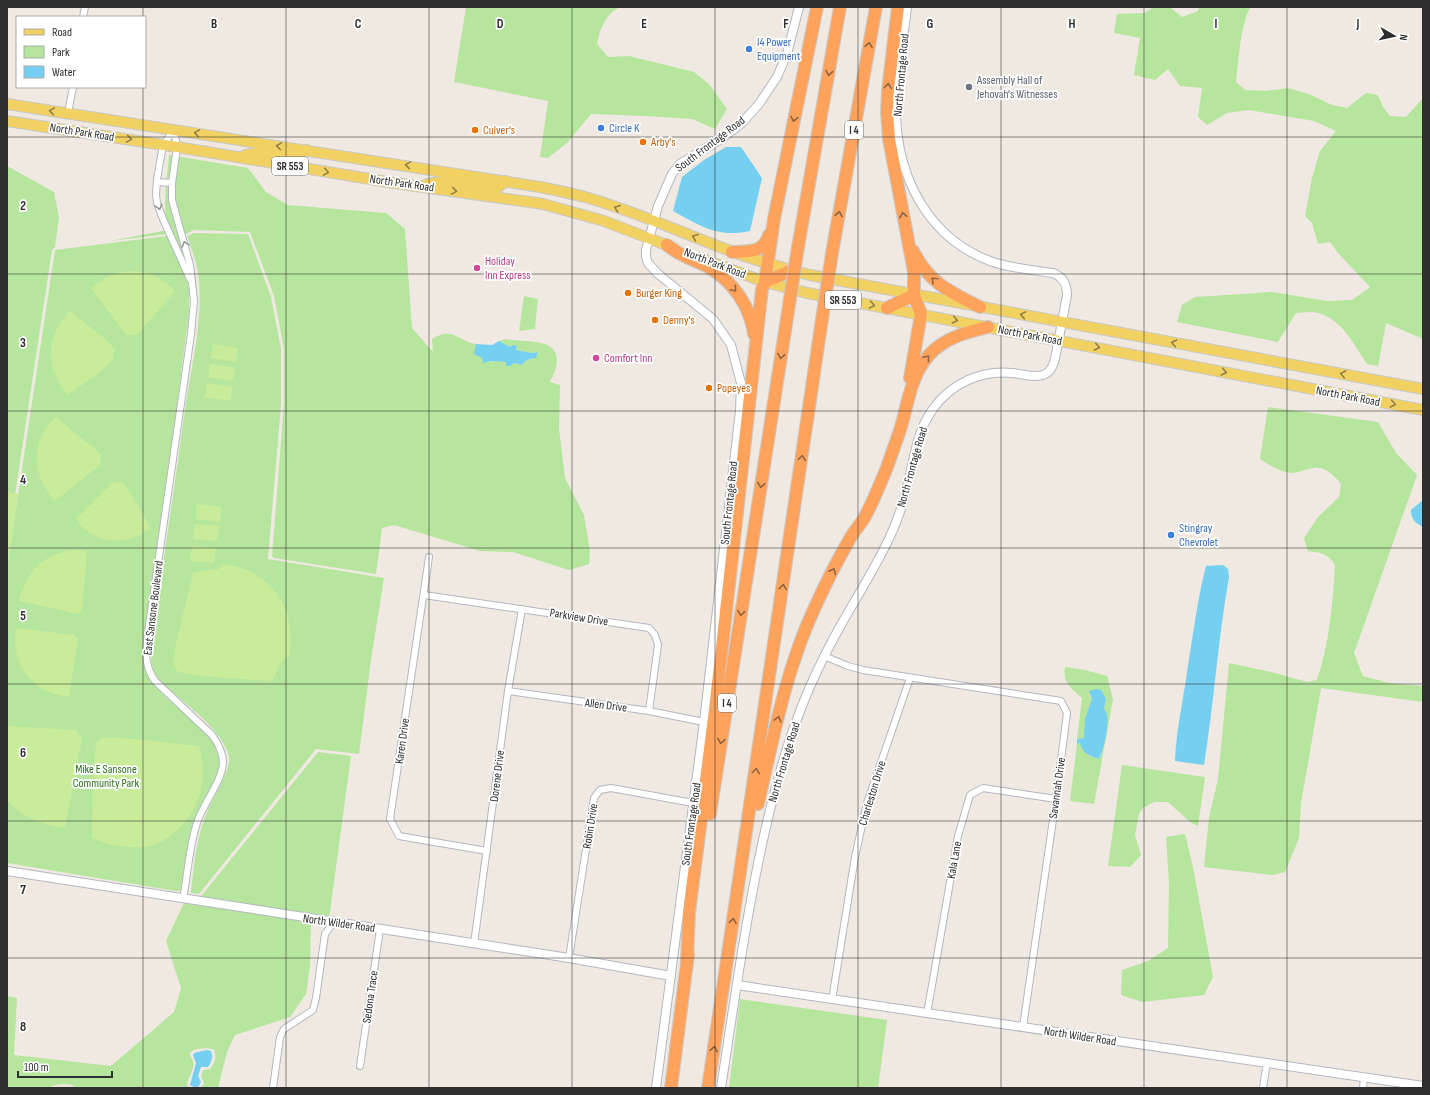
<svg xmlns="http://www.w3.org/2000/svg" width="1430" height="1095" viewBox="0 0 1430 1095" font-family="'Sofia Sans Condensed',sans-serif">
<rect width="100%" height="100%" fill="#efe9e1"/>
<g fill="#b6e59e">
<path d="M466,7H622C607,10 599,31 597,44L608,57L629,56L694,72L709,84L727,109L715,129L692,119L646,116L591,114L568,142L548,158L540,157L548,101L454,82Z"/>
<path d="M1154,7L1171,8L1182,17L1198,11L1199,7H1250C1240,29 1239,57 1236,82L1245,90L1266,91L1288,88L1309,94L1332,105L1347,108L1366,93L1378,95L1383,107L1390,116L1406,117L1423,98V339L1386,323L1378,366L1367,364C1354,345 1342,319 1318,313C1311,311 1302,313 1296,313L1278,342L1177,322L1182,305L1195,297L1272,292L1327,301L1352,300L1370,287L1338,253L1330,242L1318,244L1312,223L1305,216L1312,178L1320,151L1336,131L1314,121L1249,110L1227,113L1207,125L1198,117L1202,88L1180,86L1168,69L1155,80L1134,75L1140,38L1114,33L1117,14L1144,13Z"/>
<path d="M169,155L248,168L266,192L288,205L386,213L405,229L412,328L433,352L432,339C453,326 457,341 476,344L475,349L482,358L483,362C496,360 509,362 522,365C526,359 530,359 536,358L538,352L532,353L516,350L517,346L510,347L499,341L505,339C523,343 564,336 556,367C555,372 552,377 550,382L560,385L559,429L565,478L584,515L590,551L589,564L569,570L513,552L480,551L394,525L382,528L376,574L274,558L272,556L284,404V349L274,296L250,232L194,230L184,235L193,264L196,279L197,305L196,319L185,385L148,650L152,674L217,738C221,744 227,753 226,761C223,783 206,802 199,823C192,845 191,870 187,893L189,896H199L202,895L318,752L351,756L329,919L7,868V866L175,894L181,893L198,820L221,774L219,746L152,677L146,654L192,312V290L188,276L167,234L110,241L168,230C162,205 167,180 169,155Z"/>
<path d="M7,166L54,192L59,218L55,247L52,250L7,548Z"/>
<path d="M194,233L248,234L271,297L281,349V404L268,559L384,578L371,660L359,754L316,749L199,894L191,893C194,865 196,836 208,810C213,798 231,770 229,757C225,734 192,709 175,694C167,687 158,681 154,672C151,665 151,658 151,651C161,572 174,494 184,416C190,371 203,325 199,280C198,265 192,250 187,236Z"/>
<path d="M167,236L186,277L189,290V312L166,489L142,654C144,662 145,671 149,678C164,704 221,732 220,763C219,780 201,801 196,818C193,826 192,834 191,842C188,857 185,872 182,887L181,890L176,891L7,863V568L55,250Z"/>
<path d="M524,296L538,299L535,329L519,331Z"/>
<path d="M1268,407L1378,422L1396,453L1417,475L1354,653L1363,676L1389,683L1423,686V702L1321,688L1301,803L1299,838L1285,872L1273,875L1204,867L1209,818L1218,779L1229,663L1275,673L1307,682L1317,680C1329,645 1333,602 1335,565C1328,553 1321,553 1308,551L1304,538L1318,517L1339,497L1341,484C1335,476 1324,465 1313,468C1306,469 1298,473 1291,473C1280,472 1269,465 1260,459Z"/>
<path d="M1065,667L1085,670L1107,676L1113,699L1094,804L1070,801L1077,744L1080,743L1090,756L1099,759L1102,753L1107,719L1104,709L1106,699L1089,694L1092,699L1091,705L1088,709L1084,738L1077,739L1082,698C1072,689 1062,682 1065,667Z"/>
<path d="M1122,765L1205,777L1198,826L1190,822L1168,802H1154L1143,808L1139,814L1135,835L1141,855L1130,867L1108,866Z"/>
<path d="M1185,834L1193,867L1213,977L1204,995L1142,1002L1121,995L1122,970L1148,961L1168,948L1169,882L1166,837Z"/>
<path d="M184,903L311,922L310,966L306,994L290,1017L235,1035L227,1052L218,1088H201L204,1083L201,1076L203,1070L210,1069C215,1063 217,1056 214,1050C210,1047 192,1048 190,1053C189,1056 192,1058 193,1061C195,1070 188,1077 187,1085L190,1088H73L74,1086C69,1083 53,1084 49,1088H7V996L17,998L14,1055L111,1066L174,1012L181,988L166,941Z"/>
<path d="M740,999L887,1020L878,1088H729Z"/>
</g>
<g fill="#c9ec9a">
<path d="M134,271C150,272 164,279 175,291L137,335H126L91,288C104,277 117,271 134,271Z"/>
<path d="M70,311L104,338L114,348L113,359L104,369L68,395C45,368 45,335 70,311Z"/>
<path d="M213,344L238,348L236,362L211,358Z"/>
<path d="M210,364L235,368L233,381L208,377Z"/>
<path d="M207,383L233,387L230,401L205,397Z"/>
<path d="M56,417L101,454L100,465L55,501C32,476 29,441 56,417Z"/>
<path d="M113,482L124,483L151,528C127,546 94,546 76,519Z"/>
<path d="M7,492L18,494L7,568Z"/>
<path d="M197,504L221,507L220,522L196,519Z"/>
<path d="M195,524L219,526L217,541L193,539Z"/>
<path d="M192,546L216,549L214,563L190,561Z"/>
<path d="M78,550L87,551L82,611L78,614L19,601C26,570 46,551 78,550Z"/>
<path d="M224,564C273,571 297,609 289,657L283,660L272,681L200,676L178,672L173,665L176,644L193,573L207,570L219,569Z"/>
<path d="M16,628L74,635L78,639L69,697C32,693 10,665 16,628Z"/>
<path d="M7,726L76,730L82,739L65,828C43,826 23,817 7,801Z"/>
<path d="M103,737L135,739L199,746C208,778 201,809 175,832C167,839 157,845 146,847C137,848 127,847 118,846C109,844 100,842 92,838L93,774L96,742Z"/>
</g>
<g fill="#75cff0">
<path d="M726,147H741L762,178L750,231C717,238 701,226 673,211L682,177L704,160Z"/>
<path d="M499,341L510,347L513,345L517,346L516,350L532,353L538,352L536,358C529,359 526,359 522,365L514,363L510,366H506V362L491,361L483,363L482,358L474,354L476,344L492,345Z"/>
<path d="M1423,500V527C1415,523 1411,519 1411,510Z"/>
<path d="M1223,565L1228,569L1229,577C1218,639 1214,703 1204,765L1175,761C1176,731 1183,702 1187,672C1193,636 1197,601 1206,566Z"/>
<path d="M1097,689L1101,690L1106,699L1104,709C1112,716 1104,750 1099,759C1090,756 1082,753 1080,743L1077,744V739L1084,738L1085,719L1092,699L1089,691Z"/>
<path d="M207,1050L211,1051C213,1056 212,1062 208,1067H201L198,1076L201,1082L199,1086L196,1088L190,1085L196,1063L193,1055L194,1053Z"/>
</g>
<g fill="none" stroke-linecap="round" stroke-linejoin="round">
<defs>
<g id="minor">
<path d="M83,17L85,7"/>
<path d="M68,113L73,87"/>
<path d="M174,130L177,147L172,183V200L190,265L194,301L191,334L147,640C145,656 146,668 155,681L212,735C218,743 223,753 223,763C222,781 204,803 198,820C189,845 188,873 183,899"/>
<path d="M174,130L163,145L157,179L156,195L157,203L163,219L190,279"/>
<path d="M157,182L172,183"/>
<path d="M429,557L390,819L399,836L487,851"/>
<path d="M424,595L649,628L655,635L658,645L649,711"/>
<path d="M824,656L848,666L863,670L1061,701L1067,713L1056,799L1023,1027"/>
<path d="M508,691L649,711L704,722"/>
<path d="M474,944L508,691L522,609"/>
<path d="M569,958L594,798L600,790L611,788L693,803"/>
<path d="M832,1000L855,857L867,803L910,678"/>
<path d="M927,1014L958,836L970,795L983,788L1056,799"/>
<path d="M360,1066L380,929"/>
<path d="M273,1088L280,1037L284,1029L313,1010L316,998L325,934L333,923"/>
<path d="M1263,1088L1267,1062"/>
<path d="M1363,1088L1364,1077"/>
</g>
<g id="tertiary">
<path d="M7,871L569,958L671,976"/>
<path d="M737,985L1423,1086"/>
<path d="M656,1088L704,722L740,411L741,383L731,345L713,319L657,273L648,263L646,257V250L658,206L672,174L680,164L721,139L742,123L759,104L777,77L787,54L799,7"/>
<path d="M721,1088C735,998 747,907 768,818C776,786 784,753 796,722C808,688 824,655 842,623C859,593 878,564 892,532C900,515 905,496 909,478C915,454 918,429 933,409C951,383 982,370 1012,373C1022,374 1033,378 1043,375C1052,372 1054,363 1056,354L1067,295C1067,284 1063,277 1053,273C1034,270 1008,268 990,261C929,238 898,179 896,115C896,80 903,43 907,7"/>
</g>
<g id="primary">
<path d="M7,104L540,187C555,190 570,193 585,197C635,211 682,233 731,251C757,261 783,268 810,275L1423,389"/>
<path d="M7,121L177,147L388,182L543,204L604,221L674,248"/>
<path d="M245,155C252,154 258,152 264,152C280,153 294,161 307,150"/>
<path d="M425,185C449,177 473,186 497,188L506,181"/>
<path d="M700,258L765,282L807,293L1423,410"/>
</g>
<g id="motorway">
<path d="M898,7L888,90L887,113L889,139L914,272V295L921,314L910,378"/>
<path d="M667,245C681,257 693,259 708,267C733,281 750,306 754,334"/>
<path d="M798,247L840,7"/>
<path d="M913,251C929,283 950,292 980,307"/>
<path d="M732,252C748,251 763,254 769,235"/>
<path d="M832,253L876,7"/>
<path d="M765,282L792,270"/>
<path d="M887,308L914,295"/>
<path d="M758,804C773,738 786,669 815,607C825,585 836,563 848,542C852,534 858,527 863,520C872,505 879,486 886,470C891,456 896,442 901,427C908,403 911,375 929,355C944,338 967,332 988,327"/>
<path d="M710,814L787,318"/>
<path d="M687,962L689,913L715,710L762,289L765,282L774,219L817,7"/>
<path d="M671,1088L688,955"/>
<path d="M708,1088L821,326"/>
</g>
</defs>
<use href="#minor" stroke="#b4b7c1" stroke-width="8"/>
<use href="#tertiary" stroke="#b4b7c1" stroke-width="10"/>
<use href="#primary" stroke="#c9c9c9" stroke-width="12"/>
<use href="#motorway" stroke="#c9c9c9" stroke-width="14"/>
<use href="#minor" stroke="#fff" stroke-width="6"/>
<use href="#tertiary" stroke="#fff" stroke-width="8"/>
<use href="#primary" stroke="#f2d163" stroke-width="10"/>
<use href="#motorway" stroke="#ffa35c" stroke-width="12"/>
<defs>
<g id="motorway-bridge">
<path d="M787,318L798,247"/>
<path d="M821,326L832,253"/>
</g>
</defs>
<use href="#motorway-bridge" stroke="#c9c9c9" stroke-width="14" stroke-linecap="butt"/>
<use href="#motorway-bridge" stroke="#ffa35c" stroke-width="12"/>
</g>
<defs><path id="oneway-chevron" d="M-2-3.5L2.5 0L-2 3.5" fill="none" stroke-width="1.6" stroke-linecap="round" stroke-linejoin="round"/></defs>
<g stroke="#8c6343">
<use href="#oneway-chevron" transform="translate(869 45) rotate(-80)"/>
<use href="#oneway-chevron" transform="translate(829 73) rotate(100)"/>
<use href="#oneway-chevron" transform="translate(888 86) rotate(-84)"/>
<use href="#oneway-chevron" transform="translate(794 119) rotate(101)"/>
<use href="#oneway-chevron" transform="translate(839 214) rotate(-80)"/>
<use href="#oneway-chevron" transform="translate(903 215) rotate(-101)"/>
<use href="#oneway-chevron" transform="translate(934 280) rotate(-137)"/>
<use href="#oneway-chevron" transform="translate(734 289) rotate(50)"/>
<use href="#oneway-chevron" transform="translate(781 356) rotate(99)"/>
<use href="#oneway-chevron" transform="translate(927 358) rotate(-50)"/>
<use href="#oneway-chevron" transform="translate(802 458) rotate(-82)"/>
<use href="#oneway-chevron" transform="translate(761 485) rotate(99)"/>
<use href="#oneway-chevron" transform="translate(833 571) rotate(-63)"/>
<use href="#oneway-chevron" transform="translate(783 587) rotate(-82)"/>
<use href="#oneway-chevron" transform="translate(741 613) rotate(99)"/>
<use href="#oneway-chevron" transform="translate(778 719) rotate(-75)"/>
<use href="#oneway-chevron" transform="translate(721 741) rotate(99)"/>
<use href="#oneway-chevron" transform="translate(756 771) rotate(-82)"/>
<use href="#oneway-chevron" transform="translate(733 921) rotate(-81)"/>
<use href="#oneway-chevron" transform="translate(714 1049) rotate(-81)"/>
</g>
<g stroke="#908048">
<use href="#oneway-chevron" transform="translate(52 111) rotate(-171)"/>
<use href="#oneway-chevron" transform="translate(197 133) rotate(-171)"/>
<use href="#oneway-chevron" transform="translate(129 139) rotate(9)"/>
<use href="#oneway-chevron" transform="translate(279 146) rotate(-171)"/>
<use href="#oneway-chevron" transform="translate(408 165) rotate(-171)"/>
<use href="#oneway-chevron" transform="translate(326 172) rotate(10)"/>
<use href="#oneway-chevron" transform="translate(454 191) rotate(9)"/>
<use href="#oneway-chevron" transform="translate(617 208) rotate(-160)"/>
<use href="#oneway-chevron" transform="translate(695 237) rotate(-158)"/>
<use href="#oneway-chevron" transform="translate(872 305) rotate(10)"/>
<use href="#oneway-chevron" transform="translate(1023 315) rotate(-170)"/>
<use href="#oneway-chevron" transform="translate(955 320) rotate(11)"/>
<use href="#oneway-chevron" transform="translate(1174 343) rotate(-169)"/>
<use href="#oneway-chevron" transform="translate(1097 347) rotate(11)"/>
<use href="#oneway-chevron" transform="translate(1224 372) rotate(11)"/>
<use href="#oneway-chevron" transform="translate(1343 374) rotate(-169)"/>
<use href="#oneway-chevron" transform="translate(1393 404) rotate(11)"/>
</g>
<g stroke="#969696">
<use href="#oneway-chevron" transform="translate(159 207) rotate(75)"/>
<use href="#oneway-chevron" transform="translate(185 244) rotate(-108)"/>
</g>
<path fill="none" stroke="#2e2e2e" stroke-width="1" stroke-opacity="0.55" d="M143,7V17M286,7V1088M429,7V1088M572,7V1088M715,7V1088M858,7V1088M1001,7V1088M1144,7V1088M1287,7V1088M143,87V1088M7,137H1423M7,274H1423M7,411H1423M7,548H1423M7,684H1423M7,821H1423M7,958H1423"/>
<g fill="#3f7fe0" stroke="#fff" stroke-width="1.5">
<circle cx="749" cy="49" r="4"/>
<circle cx="601" cy="128" r="4"/>
<circle cx="1171" cy="535" r="4"/>
</g>
<circle fill="#6b7280" stroke="#fff" stroke-width="1.5" cx="969" cy="87" r="4"/>
<g fill="#e8710a" stroke="#fff" stroke-width="1.5">
<circle cx="475" cy="130" r="4"/>
<circle cx="643" cy="142" r="4"/>
<circle cx="628" cy="293" r="4"/>
<circle cx="655" cy="320" r="4"/>
<circle cx="709" cy="388" r="4"/>
</g>
<g fill="#d1479c" stroke="#fff" stroke-width="1.5">
<circle cx="477" cy="268" r="4"/>
<circle cx="596" cy="358" r="4"/>
</g>
<g text-anchor="middle" stroke-width="3.5" stroke-linejoin="round" paint-order="stroke">
<g fill="#fff" stroke="#6d6d6d" stroke-width="1">
<rect x="845" y="121" width="18" height="18" rx="3"/>
<rect x="272" y="157" width="36" height="18" rx="3"/>
<rect x="825" y="291" width="36" height="18" rx="3"/>
<rect x="718" y="694" width="18" height="18" rx="3"/>
</g>
<g font-size="11" font-weight="bold" fill="#2e2e2e">
<text x="854" y="134">I 4</text>
<text x="290" y="170">SR 553</text>
<text x="843" y="304">SR 553</text>
<text x="727" y="707">I 4</text>
</g>
<g font-size="12" fill="#366cbe" stroke="#fff" text-anchor="start">
<text x="757" y="46">I4 Power<tspan x="757" dy="14">Equipment</tspan></text>
<text x="609" y="132">Circle K</text>
<text x="1179" y="532">Stingray<tspan x="1179" dy="14">Chevrolet</tspan></text>
</g>
<g font-size="12" fill="#2e2e2e" stroke="#fff">
<text transform="translate(901 75) rotate(-85)" y="4">North Frontage Road</text>
<text transform="translate(82 132) rotate(9)" y="4">North Park Road</text>
<text transform="translate(710 144) rotate(-37)" y="4">South Frontage Road</text>
<text transform="translate(402 183) rotate(8)" y="4">North Park Road</text>
<text transform="translate(715 263) rotate(21)" y="4">North Park Road</text>
<text transform="translate(1030 335) rotate(11)" y="4">North Park Road</text>
<text transform="translate(1348 396) rotate(11)" y="4">North Park Road</text>
<text transform="translate(912 467) rotate(-74)" y="4">North Frontage Road</text>
<text transform="translate(729 503) rotate(-84)" y="4">South Frontage Road</text>
<text transform="translate(153 608) rotate(-83)" y="4">East Sansone Boulevard</text>
<text transform="translate(579 617) rotate(9)" y="4">Parkview Drive</text>
<text transform="translate(606 705) rotate(7)" y="4">Allen Drive</text>
<text transform="translate(402 741) rotate(-82)" y="4">Karen Drive</text>
<text transform="translate(784 762) rotate(-73)" y="4">North Frontage Road</text>
<text transform="translate(497 776) rotate(-83)" y="4">Dorene Drive</text>
<text transform="translate(1057 788) rotate(-82)" y="4">Savannah Drive</text>
<text transform="translate(872 793) rotate(-73)" y="4">Charleston Drive</text>
<text transform="translate(691 824) rotate(-82)" y="4">South Frontage Road</text>
<text transform="translate(590 826) rotate(-81)" y="4">Robin Drive</text>
<text transform="translate(954 860) rotate(-80)" y="4">Kala Lane</text>
<text transform="translate(339 923) rotate(8)" y="4">North Wilder Road</text>
<text transform="translate(370 997) rotate(-82)" y="4">Sedona Trace</text>
<text transform="translate(1080 1036) rotate(9)" y="4">North Wilder Road</text>
</g>
<g font-size="12" fill="#5b616d" stroke="#fff" text-anchor="start">
<text x="977" y="84">Assembly Hall of<tspan x="977" dy="14">Jehovah's Witnesses</tspan></text>
</g>
<g font-size="12" fill="#c56008" stroke="#fff" text-anchor="start">
<text x="483" y="134">Culver's</text>
<text x="651" y="146">Arby's</text>
<text x="636" y="297">Burger King</text>
<text x="663" y="324">Denny's</text>
<text x="717" y="392">Popeyes</text>
</g>
<g font-size="12" fill="#b23c85" stroke="#fff" text-anchor="start">
<text x="485" y="265">Holiday<tspan x="485" dy="14">Inn Express</tspan></text>
<text x="604" y="362">Comfort Inn</text>
</g>
<g font-size="12" fill="#2c6e1b" stroke="#fff">
<text x="106" y="773">Mike E Sansone<tspan x="106" dy="14">Community Park</tspan></text>
</g>
</g>
<g font-size="13" text-anchor="middle" font-weight="bold" fill="#2e2e2e" stroke="#fff" stroke-width="3.5" stroke-linejoin="round" paint-order="stroke">
<text x="214" y="28">B</text>
<text x="358" y="28">C</text>
<text x="500" y="28">D</text>
<text x="644" y="28">E</text>
<text x="786" y="28">F</text>
<text x="930" y="28">G</text>
<text x="1072" y="28">H</text>
<text x="1216" y="28">I</text>
<text x="1358" y="28">J</text>
<text x="23" y="210">2</text>
<text x="23" y="347">3</text>
<text x="23" y="484">4</text>
<text x="23" y="620">5</text>
<text x="23" y="757">6</text>
<text x="23" y="894">7</text>
<text x="23" y="1031">8</text>
</g>
<rect width="1430" height="1095" fill="none" stroke="#2e2e2e" stroke-width="16"/>
<rect x="16" y="16" width="130" height="72" fill="#ffffff" stroke="#ababab"/>
<rect x="24" y="29" width="20" height="6" fill="#f2d163" stroke="#ababab"/>
<text x="52" y="36" font-size="12" fill="#2e2e2e">Road</text>
<rect x="24" y="46" width="20" height="12" fill="#b6e59e" stroke="#ababab"/>
<text x="52" y="56" font-size="12" fill="#2e2e2e">Park</text>
<rect x="24" y="66" width="20" height="12" fill="#75cff0" stroke="#ababab"/>
<text x="52" y="76" font-size="12" fill="#2e2e2e">Water</text>
<g transform="translate(1394 36) rotate(99)" stroke="#ffffff" stroke-width="3" paint-order="stroke">
<path d="M0-3L7 15L0 10L-7 15Z" fill="#2e2e2e"/>
<text y="-6" font-size="11" font-weight="bold" text-anchor="middle" fill="#2e2e2e">N</text>
</g>
<path d="M18 1071v6h94v-6" fill="none" stroke="#2e2e2e" stroke-width="2"/>
<text x="24" y="1071" font-size="12" fill="#2e2e2e" stroke="#ffffff" stroke-width="3" paint-order="stroke">100 m</text>
</svg>
